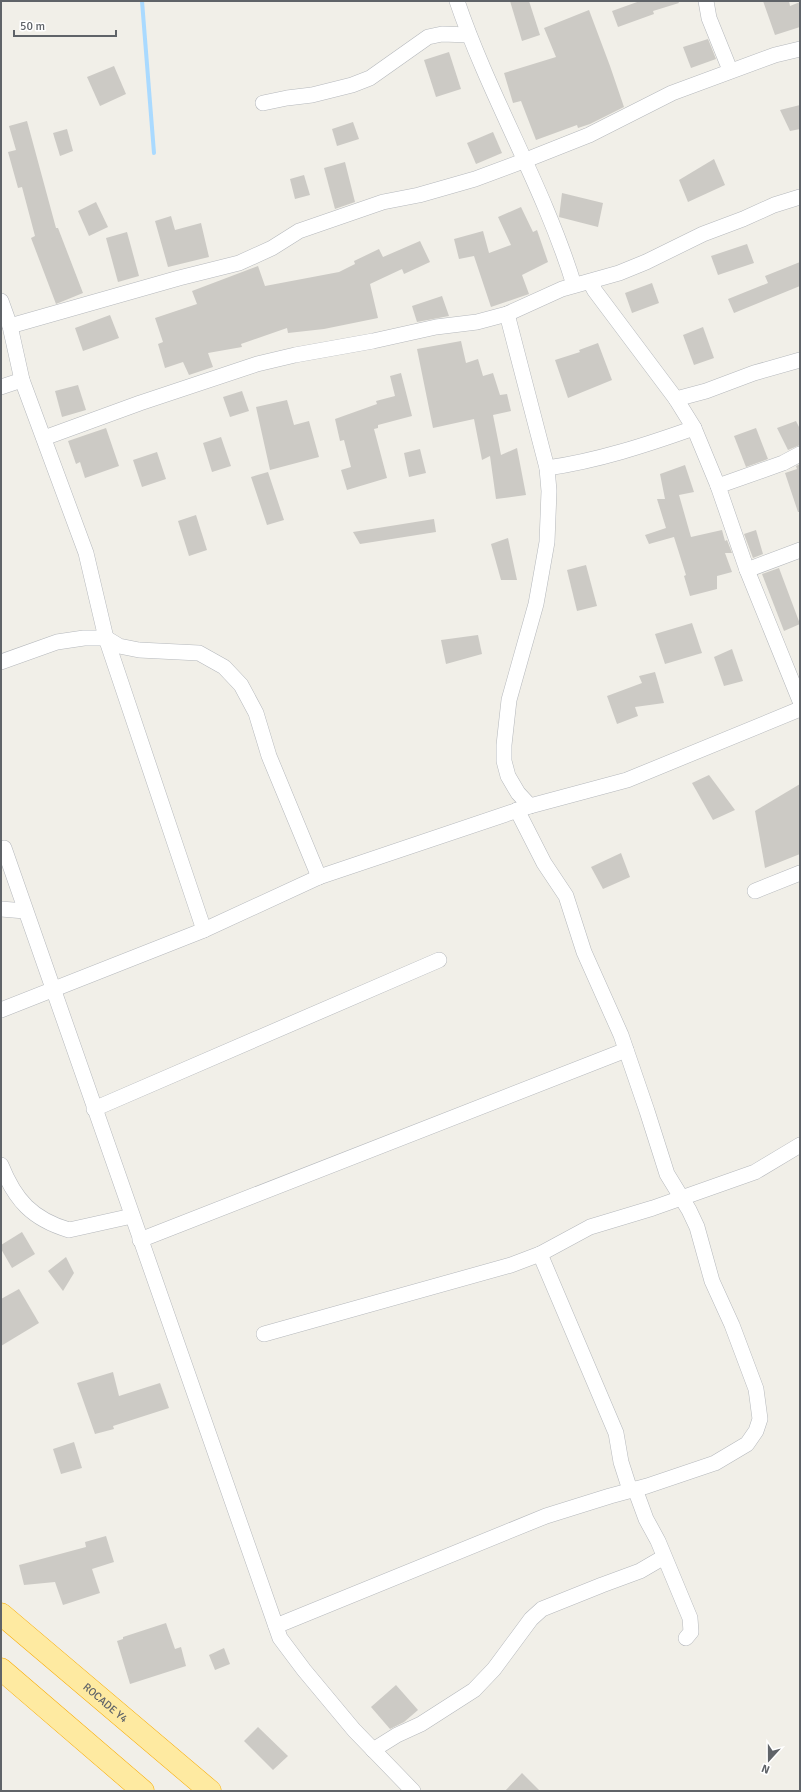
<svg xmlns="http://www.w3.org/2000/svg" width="801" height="1792" viewBox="0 0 801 1792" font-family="Signika,sans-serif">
<rect width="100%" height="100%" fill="#f1efe8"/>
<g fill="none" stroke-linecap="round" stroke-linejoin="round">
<path stroke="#aadaff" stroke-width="4" d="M142,1L154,153"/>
</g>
<g fill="#cccac5">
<path d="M510,1H529L540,35L522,41Z"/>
<path d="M640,1H678L679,3L653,11L654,14L618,27L612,11Z"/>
<path d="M763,1H789L790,6L800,2V27L775,35Z"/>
<path d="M589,10L610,66L624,107L590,124L578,128L577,125L536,140L521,101L513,103L504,73L556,57L544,28Z"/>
<path d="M708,39L716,59L691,68L683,47Z"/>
<path d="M449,52L461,89L436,97L424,60Z"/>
<path d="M114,66L126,94L100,106L87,77Z"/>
<path d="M800,105V129L790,131L780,110Z"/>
<path d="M27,121L56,228H58L83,293L56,304L31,238L35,236L22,187L18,188L8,152L16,150L9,126Z"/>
<path d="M353,122L359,139L337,146L332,129Z"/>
<path d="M67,129L73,151L60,156L53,133Z"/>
<path d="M493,132L502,153L476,164L467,143Z"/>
<path d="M714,159L725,185L688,202L679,180Z"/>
<path d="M345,162L355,202L335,209L324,168Z"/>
<path d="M304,175L310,195L295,199L290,179Z"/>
<path d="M562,193L603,203L598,227L559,217Z"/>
<path d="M96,202L108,227L89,236L78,211Z"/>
<path d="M521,207L533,232L537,230L548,262L522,275L529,294L491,307L474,256L459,259L454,239L483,231L489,253L511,245L498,217Z"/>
<path d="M171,216L175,230L201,223L209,257L168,267L155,221Z"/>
<path d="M127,232L139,276L118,282L106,238Z"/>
<path d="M420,241L430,262L404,274L402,269L370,284L378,318L324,329L288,333L287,328L241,344L242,347L208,353L213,367L189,375L183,362L165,368L158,344L163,342L155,318L197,304L192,291L258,266L265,286L339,272L355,264L354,261L379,249L383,257Z"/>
<path d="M747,244L754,263L718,275L711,256Z"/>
<path d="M800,262V286L734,313L728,299L768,283L765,276Z"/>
<path d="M652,283L659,303L632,313L625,293Z"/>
<path d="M442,296L449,316L417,322L412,306Z"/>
<path d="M110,315L119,338L83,351L75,328Z"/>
<path d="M703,327L714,358L694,365L683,335Z"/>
<path d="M461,341L466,363L478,359L483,376L493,373L500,395L507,394L511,411L493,415L501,455L517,448L526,495L496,499L490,456L482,460L474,419L433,428L417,349Z"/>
<path d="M598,343L612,380L568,398L555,360L580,352L579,350Z"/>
<path d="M401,373L412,416L378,425V428L374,429L387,478L347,490L341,470L351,467L344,440L340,441L335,419L377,404L376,401L395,396L390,376Z"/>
<path d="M78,385L86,410L62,417L55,391Z"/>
<path d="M242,391L249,411L230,417L223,397Z"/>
<path d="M287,400L294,425L309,421L319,457L270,470L256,407Z"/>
<path d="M796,421L800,429V445L788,450L777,428Z"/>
<path d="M106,428L119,466L85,478L80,462L76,464L68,441Z"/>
<path d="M756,428L768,459L746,467L734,436Z"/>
<path d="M221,437L231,466L212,472L203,443Z"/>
<path d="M420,449L426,473L409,477L404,453Z"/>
<path d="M157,452L166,479L142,487L133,460Z"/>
<path d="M800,464V512H798L785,473L797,469L796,466Z"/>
<path d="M685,465L694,492L679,495L691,537L722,530L725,541L727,540L732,553H725L732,572L717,576V589L690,596L684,576L686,575L674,537L649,544L645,535L666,528L657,499H665L660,474Z"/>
<path d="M268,472L284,520L267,525L251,477Z"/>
<path d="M196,515L207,550L189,556L178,521Z"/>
<path d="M434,519L436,532L360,544L353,532Z"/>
<path d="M756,530L763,554L753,558L744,534Z"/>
<path d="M508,538L517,580H501L491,544Z"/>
<path d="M586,565L597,606L577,611L567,570Z"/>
<path d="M779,568L800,624L784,631L762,574Z"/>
<path d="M692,623L702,653L665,664L655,634Z"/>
<path d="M478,635L482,654L446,664L441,640Z"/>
<path d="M732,649L743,681L724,686L714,657Z"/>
<path d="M655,672L664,703L635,707L638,716L617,724L607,696L642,683L639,676Z"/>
<path d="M709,775L735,810L713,820L692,783Z"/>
<path d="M800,784V854L765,868L755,811Z"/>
<path d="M621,853L630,877L603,889L591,867Z"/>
<path d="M22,1232L35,1254L12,1268L1,1249V1245Z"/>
<path d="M66,1257L74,1273L63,1291L48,1271Z"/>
<path d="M19,1289L39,1323L1,1346V1299Z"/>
<path d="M113,1372L119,1396L160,1383L169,1408L113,1426L114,1429L95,1434L77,1383Z"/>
<path d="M74,1442L82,1468L61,1474L53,1449Z"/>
<path d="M106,1536L114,1562L92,1569L100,1593L63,1605L55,1582L24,1585L19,1565L86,1547L85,1542Z"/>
<path d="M166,1623L175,1649L181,1647L186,1666L130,1684L117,1641L123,1639V1637Z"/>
<path d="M224,1648L230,1664L215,1670L209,1655Z"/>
<path d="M396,1685L418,1710L404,1722L390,1729L371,1707Z"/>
<path d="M258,1727L288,1756L273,1770L244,1741Z"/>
<path d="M522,1773L540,1791H505Z"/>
</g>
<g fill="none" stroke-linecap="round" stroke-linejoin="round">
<defs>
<g id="minor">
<path d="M457,1C490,98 544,187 574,285"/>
<path d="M706,1L709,18L730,70"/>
<path d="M263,103L287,98L312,95L352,85L370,78L428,37L442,34L469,35"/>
<path d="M590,282L595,291L676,399L694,428L718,486L747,570L800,701"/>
<path d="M1,301L10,326L22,380L86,553L106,638L204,930"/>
<path d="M507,314L547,468L549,491L547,542L536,604L509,700L504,745V761L508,776L518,793L530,806"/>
<path d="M10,326L179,278L239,263L272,248L299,231L383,202L419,195L475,179L526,160L589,135L672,93L775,55L800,49"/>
<path d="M1,387L22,380"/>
<path d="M676,399L706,391L754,373L800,360"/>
<path d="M44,438L140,403L257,364L295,355L373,341L436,327L477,322L507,314L562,289L619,273L646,262L703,234L743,219L774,205L800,197"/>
<path d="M547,468C597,461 646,445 694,428"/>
<path d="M718,486L783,463L800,454"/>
<path d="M747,570L800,550"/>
<path d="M1,662L57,642L84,638H106L119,646L139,650L199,653L224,667L241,685L256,713L269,756L319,877"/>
<path d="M4,848L280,1638L304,1670L354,1730L413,1791"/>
<path d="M755,891L800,873"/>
<path d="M1,909L25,911"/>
<path d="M1,1010L204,930L319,877L530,806L627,780L800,709"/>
<path d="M94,1109L439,960"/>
<path d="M1,1165C15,1200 32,1219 69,1230L132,1216"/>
<path d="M140,1240L626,1050"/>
<path d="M540,1254L616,1433L621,1462L630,1490"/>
<path d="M264,1334L511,1265L540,1254L590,1227L653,1208L755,1172L800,1145"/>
<path d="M635,1489L646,1519L658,1541L690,1618L691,1632L686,1638"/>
<path d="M276,1626L546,1516L610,1496L647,1486L715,1463L747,1444L756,1431L760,1419L756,1389L732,1325L712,1281L697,1227L689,1210L667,1174L647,1111L621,1035L584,952L566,896L544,863L517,810"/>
<path d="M373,1750L397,1735L421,1724L474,1690L494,1669L531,1619L542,1609L602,1585L640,1571L664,1557"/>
</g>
<g id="trunk">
<path id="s1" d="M1,1614L210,1791"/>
<path d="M1,1669L143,1791"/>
</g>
</defs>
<use href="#minor" stroke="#b5b8bc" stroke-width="16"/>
<use href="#trunk" stroke="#f9ab00" stroke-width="23"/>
<use href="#minor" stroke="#fff" stroke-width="15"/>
<use href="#trunk" stroke="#feeaa1" stroke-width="22"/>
</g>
<g text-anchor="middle" stroke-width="3" stroke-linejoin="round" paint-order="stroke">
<g font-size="11" fill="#5f6368" stroke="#fff">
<text dy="4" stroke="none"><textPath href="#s1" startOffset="137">ROCADE Y4</textPath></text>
</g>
</g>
<rect width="801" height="1792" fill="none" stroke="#5f6368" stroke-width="4"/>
<g transform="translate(769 1760) rotate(201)" stroke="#ffffff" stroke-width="3" paint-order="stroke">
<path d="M0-3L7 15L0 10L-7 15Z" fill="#5f6368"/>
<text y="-6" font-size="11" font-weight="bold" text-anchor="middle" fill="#5f6368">N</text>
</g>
<path d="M14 30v6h102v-6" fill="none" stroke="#5f6368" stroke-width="2"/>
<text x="20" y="30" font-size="12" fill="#5f6368" stroke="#ffffff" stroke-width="3" paint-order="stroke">50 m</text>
</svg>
